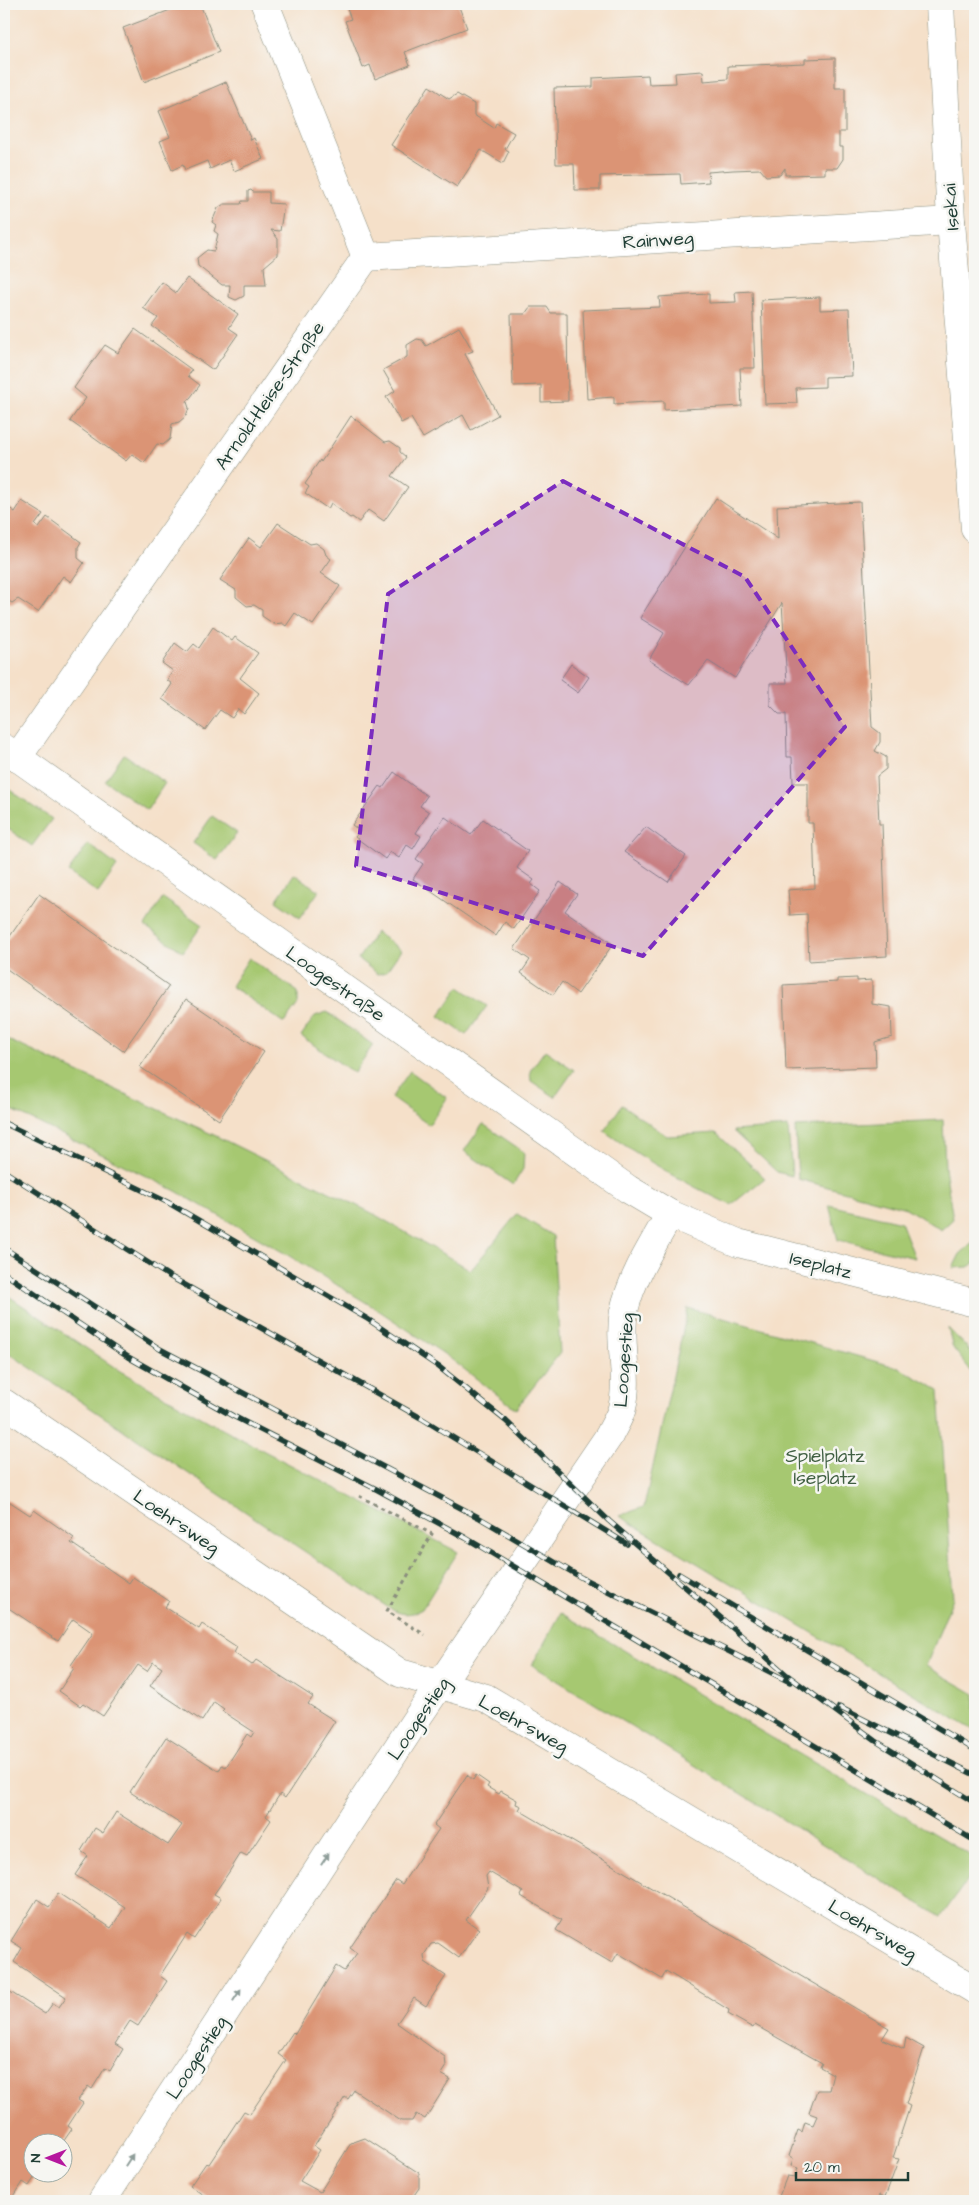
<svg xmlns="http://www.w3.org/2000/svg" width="979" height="2205" viewBox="0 0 979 2205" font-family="'Architects Daughter',sans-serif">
<rect width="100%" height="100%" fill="#f6f6f2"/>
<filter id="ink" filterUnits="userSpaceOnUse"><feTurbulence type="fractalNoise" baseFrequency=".02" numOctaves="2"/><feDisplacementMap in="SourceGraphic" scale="10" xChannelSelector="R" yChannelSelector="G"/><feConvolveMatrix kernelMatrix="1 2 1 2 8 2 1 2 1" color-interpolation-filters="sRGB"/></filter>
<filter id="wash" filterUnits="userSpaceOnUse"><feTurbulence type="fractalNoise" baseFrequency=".0096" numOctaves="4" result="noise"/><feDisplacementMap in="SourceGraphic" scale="20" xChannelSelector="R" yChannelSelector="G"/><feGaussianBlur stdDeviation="1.12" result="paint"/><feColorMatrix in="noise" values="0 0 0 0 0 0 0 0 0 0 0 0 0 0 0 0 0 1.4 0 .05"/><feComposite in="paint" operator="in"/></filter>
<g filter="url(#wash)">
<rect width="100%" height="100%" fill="#f5e0c9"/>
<g fill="#a6c871" stroke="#628252">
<path d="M124,754L165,783L147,810L105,781Z"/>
<path d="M4,786L52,819L32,846L4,826Z"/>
<path d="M212,816L237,833L217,860L193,843Z"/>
<path d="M88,844L117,866L98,893L68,872Z"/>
<path d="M294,874L319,891L300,918L276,901Z"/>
<path d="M163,898L202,925L183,952L145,926Z"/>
<path d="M376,932L401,950L386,972L378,974L358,959Z"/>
<path d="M249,958L298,992V1004L284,1023L231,986Z"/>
<path d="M459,987L487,1006L466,1035L439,1016Z"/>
<path d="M327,1012L373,1045L354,1073L301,1036L315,1016Z"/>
<path d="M4,1038L216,1136L372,1213L471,1270L517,1214L553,1236L560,1353L516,1409L447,1356L375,1308L286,1254L174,1190L4,1106Z"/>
<path d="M545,1050L574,1070L555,1097L531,1081L530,1071Z"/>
<path d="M410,1071L447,1098L429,1125L391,1098Z"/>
<path d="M622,1105L667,1136L716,1133L765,1178L731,1205C686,1184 645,1160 604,1131Z"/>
<path d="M943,1120L945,1168L953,1219L941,1230L906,1208L798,1179L795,1127Z"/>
<path d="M483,1124L524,1152L523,1169L513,1185L464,1151Z"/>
<path d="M788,1127L792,1176L777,1172L733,1131Z"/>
<path d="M829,1205L901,1222L915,1258L838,1240Z"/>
<path d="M975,1241V1263L968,1267L953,1268L960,1254Z"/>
<path d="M4,1293L120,1371L222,1429L458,1552L422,1609C410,1616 401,1615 389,1608L4,1350Z"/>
<path d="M688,1308L899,1368L939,1390L953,1598L926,1666L975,1694V1731L619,1516L644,1507Z"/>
<path d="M948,1328L966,1346L975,1359V1376L953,1348Z"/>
<path d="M561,1613L975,1858V1869L941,1917L532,1665Z"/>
</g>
<g id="blocks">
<g fill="#db9475">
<path d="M186,4H200L219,52L144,82L123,28Z"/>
<path d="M345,4H458L467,28L405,52L410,65L375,79L370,65L363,68L345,21L351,19Z"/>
<path d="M835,58V88H845V132H839V147H843V159L837,168H825V174L785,175V168L780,175L766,176L760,169L733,170L708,172L709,182L681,184L680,174L600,176V190H575L574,164H556L554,88L593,87V78L648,75L649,84L676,83L675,73L703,71L704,81L728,79V66L805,63V59Z"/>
<path d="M226,82L251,140L254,138L263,159L234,171L229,160L210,169L207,161L185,170L183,165L172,170L160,141L170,137L159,111Z"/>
<path d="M429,86L449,99L457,94L474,104V115L494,128L496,123L514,133L505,149L509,151L503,163L481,150L457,187L391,145Z"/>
<path d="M251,190L253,192H269V203L284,204L280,231L271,230L278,239V255L264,267L266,285H244V296L236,300L229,297L230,285H222L198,266L197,258L207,250L214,251L218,234L214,231L216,225L212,222L218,208L224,204H241L242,201H248V191Z"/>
<path d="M187,278L238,314L229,328L238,334L213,370L152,326L158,318L143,308L162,282L176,293Z"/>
<path d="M752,291L755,368H740L742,406L664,410V401L614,404V397L587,399L583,310L660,307L659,297L687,295L709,294V303L736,302L735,292Z"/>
<path d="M820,297V310L849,309L852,376L825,377V387L796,388L797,403L765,404L761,300Z"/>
<path d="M530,307H547L551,313H567L568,401L541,402V385L513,386L511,314H525Z"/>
<path d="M459,327L473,351L465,354L498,415L471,430L463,415L423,438L411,418L401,423L386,397L395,391L383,370L407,357V345L417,339L422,340L426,346Z"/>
<path d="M135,329L192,370L188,376L200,385L187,402L189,408L186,416L179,422L172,424L170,439L163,445L157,444L144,463L132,454L126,461L70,421L86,398L74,388L90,365L105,345L118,353Z"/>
<path d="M351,416L385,442L390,441L400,448V452L406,457L392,476L408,487L384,521L368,510L359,522L352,517L350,518L331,503L328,509L305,493L309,487L305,484L312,474L311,473L320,460L321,462Z"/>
<path d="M716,498L778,539L777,506L860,502L872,727L880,733V742L875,751L886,757V769L877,776L879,824H882L887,956L809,961L807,914L790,915L788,890L815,888L813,823H808V783H793L792,757H787L786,714H779L770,705V683H787L782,603L735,678L708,661L689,685L649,660L664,633L640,618Z"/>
<path d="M22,501L43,514L35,525L39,528L47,517L81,542L78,547V558L84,563L71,582L63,576L38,612L18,599L12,603L4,598V504L15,512Z"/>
<path d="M278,523L310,544L316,543L324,549L326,555L331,559L321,573L340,586L313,625L295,613L286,626L282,623L274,624L262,616V610L254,605L247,606L236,597V590L220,580L249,538L261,547Z"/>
<path d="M213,627L232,641L235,637L258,653L240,678L259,693L244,714L238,709L232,718L220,710L205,730L162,699L172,684L167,680L173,671L162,663L175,643L187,652L194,644L199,648Z"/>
<path d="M571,664L589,677L578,693L560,680Z"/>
<path d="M394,772L427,796L420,806L429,812L416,833L421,836L413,849L407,845L399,858L390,852L385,859L355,837L360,831L352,825L380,786L383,788Z"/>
<path d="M445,817L471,835L483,819L528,851L517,868L534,880L531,884L540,891L514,929L505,922L496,936L413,879L423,864L416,859Z"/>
<path d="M646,827L686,856L668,882L624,852Z"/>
<path d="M560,882L577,894L565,911L613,944L578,994L562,982L553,995L521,973L530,960L514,949Z"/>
<path d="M39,894L169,986L123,1051L4,967V945Z"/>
<path d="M857,978V981L872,980V1004L891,1007L892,1037L875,1042L876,1067L786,1070L783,985L837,982V979Z"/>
<path d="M186,999L264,1052L219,1120L140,1067Z"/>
<path d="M4,1498L30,1515L34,1510L74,1538L71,1543L129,1583L133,1577L169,1601L165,1607L199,1629L202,1624L237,1647L234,1653L252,1665L256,1660L313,1697L308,1704L335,1721L285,1798L280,1794L266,1816L271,1820L247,1856L241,1853L229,1872L214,1894L221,1898L194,1939L187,1934L160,1976L167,1981L138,2026L130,2021L115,2044L123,2049L110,2071L105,2068L92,2089L88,2086L78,2100L83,2103L68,2126L72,2129L63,2142H32V2172H38L29,2186L23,2182L11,2201H4V1988L45,2014L53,2003L59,2007L66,1997L14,1962L22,1948L11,1941L37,1899L49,1907L58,1893L111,1928L125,1907L75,1875L88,1856L81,1851L95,1828L103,1833L116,1812L168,1845L182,1825L130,1792L166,1737L219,1771L222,1765L226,1767L247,1734L251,1737L254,1732L222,1711L224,1709L214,1702L202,1721L150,1686L162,1668L153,1662L147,1671L138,1665L103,1716L83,1703L80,1706L59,1691L74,1668L71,1665L93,1633L73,1619L58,1641L4,1605Z"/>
<path d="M467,1775L473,1780L476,1775L489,1784L487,1787L499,1794L501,1791L517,1800L516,1804L521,1806L519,1810L889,2028L882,2039L904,2049L906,2038L924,2048L906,2104L910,2106L893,2158L899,2159L885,2197L879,2195L877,2201H783L778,2199L787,2176L795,2177L798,2168L791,2166L793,2158L789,2156L798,2130L802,2132L805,2122L813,2125L817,2116L809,2113L817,2090H829L833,2074L820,2067L822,2063L755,2025L753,2028L728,2014L729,2010L666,1971L662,1979L618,1953L612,1963L556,1930L562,1920L521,1896L523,1892L489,1872L486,1876L488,1888L466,1920L479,1929L459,1958L438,1943L431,1944L424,1955L425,1962L446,1976L426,2006L414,1998L397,2023L445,2057L446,2066L441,2074L450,2079L425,2119L416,2114L412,2121H401L354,2090L348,2099L345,2097L314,2146L320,2150L300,2181L320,2192L351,2143L365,2138L419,2173V2188L410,2201H212L190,2186L206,2163L209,2164L244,2111L250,2114L286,2060L278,2054L293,2032L295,2034L336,1966L344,1971L357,1953L350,1948L396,1880L402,1884L439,1829L434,1825Z"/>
</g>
</g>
</g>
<g filter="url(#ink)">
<use href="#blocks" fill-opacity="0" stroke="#8a8e7e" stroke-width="1"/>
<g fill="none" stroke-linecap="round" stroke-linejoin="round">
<defs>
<g id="minor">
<path d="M265,4L366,257"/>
<path d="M940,4L951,221L975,529"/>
<path d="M366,257L951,221"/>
<path d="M17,758L366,257"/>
<path d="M4,1403L400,1673L486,1698L975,1990"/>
<path d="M102,2201L415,1721L609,1436C613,1427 620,1417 622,1408C630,1378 618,1342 624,1311C632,1276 653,1245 670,1214"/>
</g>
<path id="tertiary" d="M4,748L628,1189L670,1214L738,1243L975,1303"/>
</defs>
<use href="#minor" stroke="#8a8e7e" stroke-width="29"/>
<use href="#tertiary" stroke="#8a8e7e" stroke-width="29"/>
<path stroke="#8a8e7e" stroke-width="3" stroke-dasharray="4 4" stroke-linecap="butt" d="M359,1496L432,1534L387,1611L425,1635"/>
<use href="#minor" stroke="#fff" stroke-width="28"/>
<use href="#tertiary" stroke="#fff" stroke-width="28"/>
<defs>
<g id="rail">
<path d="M4,1123L169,1203L366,1318L439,1367L506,1421L609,1521L787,1675L876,1741L975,1803"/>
<path d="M4,1171L169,1276L421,1418L627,1544"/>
<path d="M4,1248L160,1349L478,1517L582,1578L790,1682"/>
<path d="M4,1273L128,1357L233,1416L378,1490L466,1538L975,1841"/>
<path d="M679,1574L975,1750"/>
<path d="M839,1707L975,1775"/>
</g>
</defs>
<use href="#rail" stroke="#1f3d34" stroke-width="5.5"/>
<use href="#rail" stroke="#f6f6f2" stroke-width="4" stroke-dasharray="11" stroke-linecap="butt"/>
</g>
<defs><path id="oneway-solid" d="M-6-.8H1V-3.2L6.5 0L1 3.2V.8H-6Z" transform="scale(1.25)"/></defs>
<g fill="#8f9e9a">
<use href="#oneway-solid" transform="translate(325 1859) rotate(-57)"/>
<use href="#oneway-solid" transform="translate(237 1995) rotate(-57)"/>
<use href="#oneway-solid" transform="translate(129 2160) rotate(-57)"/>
</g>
</g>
<path fill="#7b2cbf" fill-opacity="0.2" stroke="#7b2cbf" stroke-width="4" stroke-dasharray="10 6" stroke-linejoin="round" d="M563,481L745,577L845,727L643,956L356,866L388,594Z"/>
<g text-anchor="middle" stroke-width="5" stroke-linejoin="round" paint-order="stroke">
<g font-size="19" fill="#1f3d34" stroke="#f6f6f2">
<text transform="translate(950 207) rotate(-94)" y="7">Isekai</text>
<text transform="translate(658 239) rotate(-4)" y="7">Rainweg</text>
<text transform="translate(269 395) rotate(-55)" y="7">Arnold-Heise-Straße</text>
<text transform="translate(336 983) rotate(35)" y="7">Loogestraße</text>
<text transform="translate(821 1264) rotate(14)" y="7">Iseplatz</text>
<text transform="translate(623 1360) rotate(-86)" y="7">Loogestieg</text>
<text transform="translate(177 1521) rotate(34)" y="7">Loehrsweg</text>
<text transform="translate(418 1718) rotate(-56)" y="7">Loogestieg</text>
<text transform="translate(524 1723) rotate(29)" y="7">Loehrsweg</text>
<text transform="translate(873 1929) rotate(31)" y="7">Loehrsweg</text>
<text transform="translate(196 2057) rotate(-57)" y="7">Loogestieg</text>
</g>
<g font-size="19" fill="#416043" stroke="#f6f6f2">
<text x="825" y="1462">Spielplatz<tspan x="825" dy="22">Iseplatz</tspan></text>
</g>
</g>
<rect width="979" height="2205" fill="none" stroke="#f6f6f2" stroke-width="20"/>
<g transform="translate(48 2158) rotate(270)"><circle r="24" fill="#f6f6f2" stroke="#a0aca6"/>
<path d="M0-4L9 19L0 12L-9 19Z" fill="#b5179e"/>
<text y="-8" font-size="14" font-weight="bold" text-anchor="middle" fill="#1f3d34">N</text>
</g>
<path d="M796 2172v8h112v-8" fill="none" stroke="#1f3d34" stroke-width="2.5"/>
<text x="804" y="2172" font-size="15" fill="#1f3d34" stroke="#f6f6f2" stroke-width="4" paint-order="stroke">20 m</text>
</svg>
